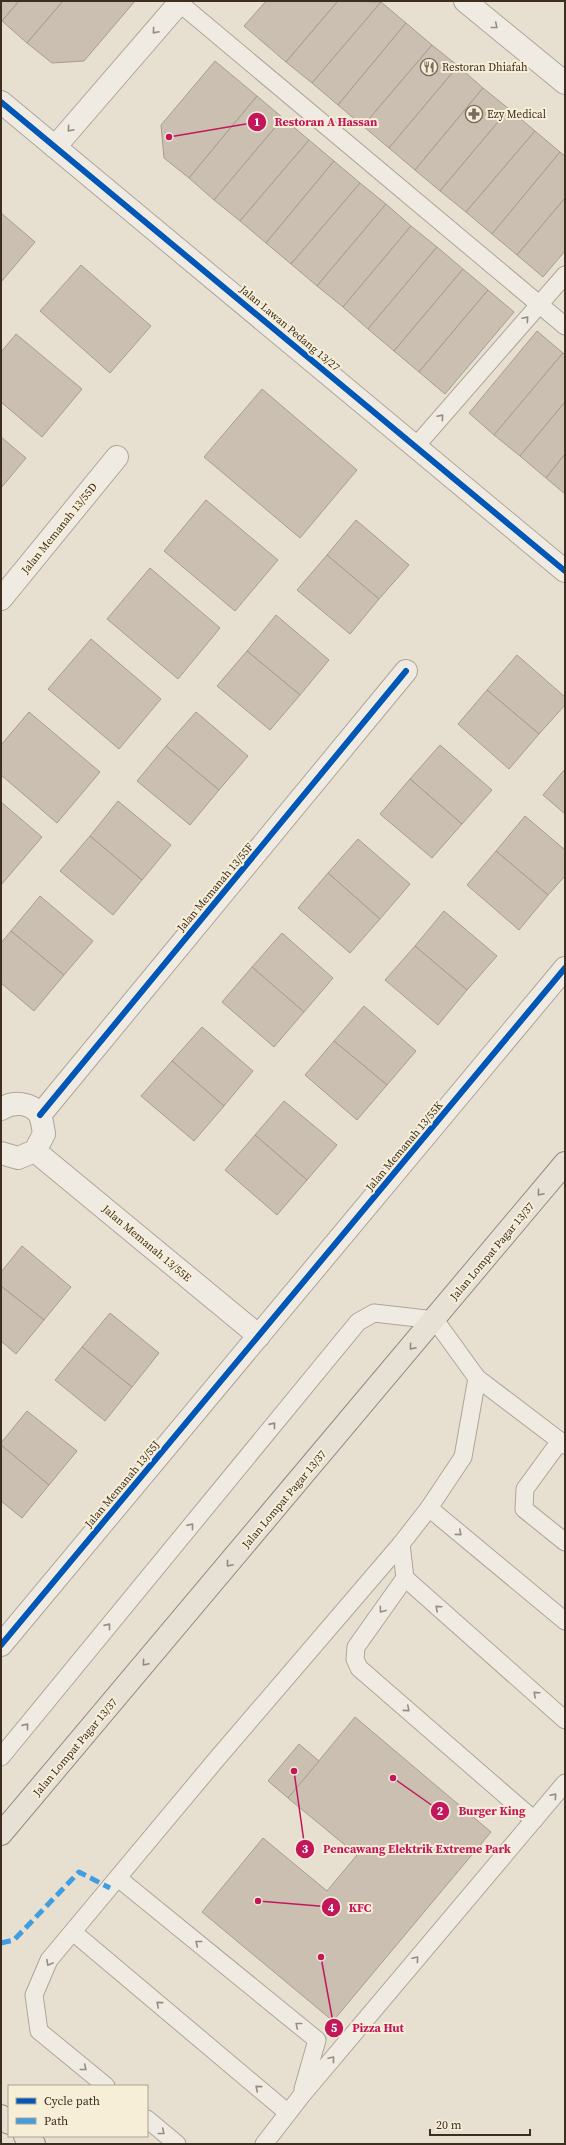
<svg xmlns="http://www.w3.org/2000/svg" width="566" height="2145" viewBox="0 0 566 2145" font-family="'Source Serif 4',serif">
<rect width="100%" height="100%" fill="#e7e0d1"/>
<g fill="#cbbfb2" stroke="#a89c90">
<path d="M1,1H19L2,21H1Z"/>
<path d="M19,1H63L27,43L2,21Z"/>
<path d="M63,1H135L84,61L52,63L27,43Z"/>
<path d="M266,1H338L286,62L244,26Z"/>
<path d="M338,1L381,2L312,83L286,62Z"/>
<path d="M381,2L406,23L338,105L312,83Z"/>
<path d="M406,23L432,45L363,126L338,105Z"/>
<path d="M432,45L458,66L389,148L363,126Z"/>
<path d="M215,61L257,96L189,178L164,158L161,125Z"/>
<path d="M458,66L483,88L415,170L389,148Z"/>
<path d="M483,88L509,109L440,191L415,170Z"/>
<path d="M257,96L283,118L214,200L189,178Z"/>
<path d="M509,109L535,131L466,212L440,191Z"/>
<path d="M283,118L309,140L240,221L214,200Z"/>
<path d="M535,131L560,152L492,234L466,212Z"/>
<path d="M309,140L334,161L266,243L240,221Z"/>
<path d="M560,152L565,156V198L517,255L492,234Z"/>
<path d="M334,161L360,183L291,264L266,243Z"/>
<path d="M360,183L386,204L317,286L291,264Z"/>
<path d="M565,198V251L543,277L517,255Z"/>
<path d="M386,204L411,226L343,307L317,286Z"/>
<path d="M1,213L35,242L1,282Z"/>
<path d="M411,226L437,247L368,329L343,307Z"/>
<path d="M437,247L463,269L394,351L368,329Z"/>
<path d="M81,265L151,326L110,373L40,311Z"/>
<path d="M463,269L488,290L419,372L394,351Z"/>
<path d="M488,290L514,312L445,394L419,372Z"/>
<path d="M537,331L563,353L494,435L469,413Z"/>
<path d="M16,334L82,389L42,437L1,402V352Z"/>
<path d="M563,353L565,355V402L520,456L494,435Z"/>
<path d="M262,389L357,470L300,538L204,457Z"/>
<path d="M565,402V454L546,478L520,456Z"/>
<path d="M1,437L26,458L1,488Z"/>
<path d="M565,454V494L546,478Z"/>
<path d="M206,500L278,560L235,611L164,551Z"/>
<path d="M356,520L409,565L379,599L327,555Z"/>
<path d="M327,555L379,599L350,634L297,590Z"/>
<path d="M150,568L220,628L178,679L107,619Z"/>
<path d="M276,615L329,660L300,695L247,651Z"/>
<path d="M91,639L161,699L119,749L48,689Z"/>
<path d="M247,651L300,695L270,730L217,686Z"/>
<path d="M517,655L565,697V705L539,734L487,690Z"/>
<path d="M487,690L539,734L509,769L458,724Z"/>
<path d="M29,712L100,772L57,823L1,775V745Z"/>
<path d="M196,712L248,756L219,790L166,746Z"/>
<path d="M440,745L492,790L462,824L410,779Z"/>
<path d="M166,746L219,790L190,825L137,781Z"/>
<path d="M565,769V814L543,795Z"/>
<path d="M410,779L462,824L432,858L380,814Z"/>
<path d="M118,801L171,845L142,880L90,836Z"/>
<path d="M1,802L42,837L1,885Z"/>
<path d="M525,816L565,850V876L548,895L496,851Z"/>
<path d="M90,836L142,880L113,915L60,871Z"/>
<path d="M358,839L410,884L380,919L328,873Z"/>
<path d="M496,851L548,895L519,930L467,885Z"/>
<path d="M328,873L380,919L350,953L298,908Z"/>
<path d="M40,896L93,941L64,975L11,931Z"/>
<path d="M444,911L497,956L467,990L415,946Z"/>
<path d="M11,931L64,975L34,1011L1,983V943Z"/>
<path d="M282,933L333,978L304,1012L252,967Z"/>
<path d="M415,946L467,990L438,1025L385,980Z"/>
<path d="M252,967L304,1012L274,1047L222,1002Z"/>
<path d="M364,1006L416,1051L387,1085L334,1041Z"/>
<path d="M202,1027L253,1071L224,1106L172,1061Z"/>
<path d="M334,1041L387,1085L357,1120L305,1075Z"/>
<path d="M172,1061L224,1106L194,1141L141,1096Z"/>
<path d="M284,1101L337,1145L307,1180L255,1135Z"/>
<path d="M255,1135L307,1180L277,1215L225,1170Z"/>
<path d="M22,1246L71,1287L44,1320L1,1286V1272Z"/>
<path d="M1,1286L44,1320L16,1354L1,1341Z"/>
<path d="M110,1313L159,1353L132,1387L82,1347Z"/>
<path d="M82,1347L132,1387L105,1421L55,1380Z"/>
<path d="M27,1411L77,1451L49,1485L1,1445V1443Z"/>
<path d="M1,1445L49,1485L22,1518L1,1501Z"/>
<path d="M355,1717L491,1832L333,2021L202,1912L263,1838L327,1891L357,1855L288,1798Z"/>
<path d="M299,1744L319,1761L288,1798L268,1781Z"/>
</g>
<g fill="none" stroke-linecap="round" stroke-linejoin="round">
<defs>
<g id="lane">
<path d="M177,1L565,326"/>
<path d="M416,446L565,275"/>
<path d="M477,1378L560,1441"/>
<path d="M565,1445L560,1441L525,1489L524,1509L565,1542"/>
<path d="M429,1508L565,1621"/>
<path d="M401,1544L405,1578L565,1720"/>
<path d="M405,1578L356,1647L355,1659L359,1668L534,1820"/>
<path d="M1,1757L358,1322L374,1313L435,1320L477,1378L463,1457L429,1508L401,1544L215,1761L49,1960L34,1995L39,2031L106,2086"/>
<path d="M118,1878L317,2040L303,2089"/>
<path d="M73,1932L288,2113"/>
<path d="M147,2119L177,2144"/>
<path d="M264,2144L302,2095L565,1783"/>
</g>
<g id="street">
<path d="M465,1L565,83"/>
<path d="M1,102L565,571"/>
<path d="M55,147L181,1"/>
<path d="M1,599L117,457"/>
<path d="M1,1109C13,1101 31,1102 40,1115C42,1120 43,1128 44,1134L35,1151L18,1158L1,1153"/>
<path d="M40,1115L406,671"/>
<path d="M35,1151L259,1336"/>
<path d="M1,1645L565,968"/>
</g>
<g id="primary">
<path d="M1,1834L565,1163"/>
<path d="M1,2116L9,2123"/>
<path d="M25,2136L34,2144"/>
</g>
</defs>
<use href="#lane" stroke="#ada599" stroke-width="19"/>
<use href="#street" stroke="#ada599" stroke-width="24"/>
<use href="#primary" stroke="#928b80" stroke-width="24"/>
<use href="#lane" stroke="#efebe3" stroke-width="17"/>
<use href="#street" stroke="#efebe3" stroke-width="22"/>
<use href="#primary" stroke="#e6e1d4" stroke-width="22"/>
<path stroke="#3f9de0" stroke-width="5" stroke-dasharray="10 5" stroke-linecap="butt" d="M1,1943L14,1940L79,1872L110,1888"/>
<defs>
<g id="cycleway">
<path d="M1,102L565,571"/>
<path d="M40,1115L406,671"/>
<path d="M1,1645L565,968"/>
</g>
</defs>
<use href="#cycleway" stroke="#f7eed8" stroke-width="8"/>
<use href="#cycleway" stroke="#0057b8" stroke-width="6"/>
</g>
<defs><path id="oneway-chevron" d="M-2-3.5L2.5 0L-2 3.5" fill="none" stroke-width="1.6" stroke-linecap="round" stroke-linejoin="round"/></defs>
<g stroke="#968c82">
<use href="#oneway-chevron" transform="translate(495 26) rotate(39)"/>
<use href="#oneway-chevron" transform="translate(155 31) rotate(131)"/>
<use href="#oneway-chevron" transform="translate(70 129) rotate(131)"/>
<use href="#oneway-chevron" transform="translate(526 319) rotate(-49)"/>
<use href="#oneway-chevron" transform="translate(441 417) rotate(-49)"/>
<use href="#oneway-chevron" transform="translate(273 1425) rotate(-51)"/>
<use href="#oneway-chevron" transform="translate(191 1526) rotate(-51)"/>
<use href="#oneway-chevron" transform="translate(459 1533) rotate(40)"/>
<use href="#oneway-chevron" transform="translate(438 1608) rotate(-138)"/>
<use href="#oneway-chevron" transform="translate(382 1610) rotate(126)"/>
<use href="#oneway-chevron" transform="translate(108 1626) rotate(-51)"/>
<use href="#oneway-chevron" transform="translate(536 1694) rotate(-138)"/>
<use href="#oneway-chevron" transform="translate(407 1709) rotate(41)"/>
<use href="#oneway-chevron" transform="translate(26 1726) rotate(-51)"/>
<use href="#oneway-chevron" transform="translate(554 1796) rotate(-49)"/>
<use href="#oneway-chevron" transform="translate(198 1943) rotate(-141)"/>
<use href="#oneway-chevron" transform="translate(416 1959) rotate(-50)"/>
<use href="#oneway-chevron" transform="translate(49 1963) rotate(119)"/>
<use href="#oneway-chevron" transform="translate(159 2004) rotate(-140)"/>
<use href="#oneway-chevron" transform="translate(298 2025) rotate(-141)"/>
<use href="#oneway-chevron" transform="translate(332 2059) rotate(-50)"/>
<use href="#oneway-chevron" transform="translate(84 2068) rotate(39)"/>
<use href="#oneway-chevron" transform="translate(258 2088) rotate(-140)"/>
<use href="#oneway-chevron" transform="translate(162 2132) rotate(39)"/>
</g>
<g stroke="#92887a">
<use href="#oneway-chevron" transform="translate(540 1193) rotate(130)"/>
<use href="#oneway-chevron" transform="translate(412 1347) rotate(130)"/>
<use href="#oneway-chevron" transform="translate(229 1564) rotate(130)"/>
<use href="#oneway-chevron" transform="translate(145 1663) rotate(130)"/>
</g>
<defs>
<symbol id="restaurant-ring" viewBox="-11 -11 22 22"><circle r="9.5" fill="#f7eed8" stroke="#786c5e" stroke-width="1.5"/><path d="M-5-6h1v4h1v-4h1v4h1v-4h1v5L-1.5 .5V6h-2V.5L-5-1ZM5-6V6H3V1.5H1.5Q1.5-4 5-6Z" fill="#786c5e"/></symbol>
<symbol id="pharmacy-ring" viewBox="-11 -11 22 22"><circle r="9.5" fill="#f7eed8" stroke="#786c5e" stroke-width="1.5"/><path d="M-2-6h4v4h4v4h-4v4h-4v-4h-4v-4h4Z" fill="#786c5e"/></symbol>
</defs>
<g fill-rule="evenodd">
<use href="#restaurant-ring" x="419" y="57" width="20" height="20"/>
<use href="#pharmacy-ring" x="464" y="104" width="20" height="20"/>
</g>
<g text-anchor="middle" stroke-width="4" stroke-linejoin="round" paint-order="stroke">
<g font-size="11" fill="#3d2e20" stroke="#f7eed8" text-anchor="start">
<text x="442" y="71">Restoran Dhiafah</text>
<text x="487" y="118">Ezy Medical</text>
</g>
<g font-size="11" fill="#3d2e20" stroke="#f7eed8">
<text transform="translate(290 328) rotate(40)" y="4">Jalan Lawan Pedang 13/27</text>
<text transform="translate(59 528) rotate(-51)" y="4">Jalan Memanah 13/55D</text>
<text transform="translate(215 887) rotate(-50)" y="4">Jalan Memanah 13/55F</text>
<text transform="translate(404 1146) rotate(-50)" y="4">Jalan Memanah 13/55K</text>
<text transform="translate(147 1243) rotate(40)" y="4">Jalan Memanah 13/55E</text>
<text transform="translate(492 1251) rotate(-50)" y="4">Jalan Lompat Pagar 13/37</text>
<text transform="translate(122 1484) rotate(-50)" y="4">Jalan Memanah 13/55J</text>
<text transform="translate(284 1499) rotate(-50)" y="4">Jalan Lompat Pagar 13/37</text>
<text transform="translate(75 1747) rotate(-50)" y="4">Jalan Lompat Pagar 13/37</text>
</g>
</g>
<path fill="none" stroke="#c2185b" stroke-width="1.5" d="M169 137L257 122M393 1778L440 1811M294 1771L305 1849M258 1901L331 1907M321 1957L334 2028"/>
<g fill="#c2185b" stroke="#f7eed8" stroke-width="1.5">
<circle cx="169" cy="137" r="4"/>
<circle cx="393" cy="1778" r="4"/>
<circle cx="294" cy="1771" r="4"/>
<circle cx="258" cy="1901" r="4"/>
<circle cx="321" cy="1957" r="4"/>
<circle cx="257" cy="122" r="10"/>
<circle cx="440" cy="1811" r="10"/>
<circle cx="305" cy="1849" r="10"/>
<circle cx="331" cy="1907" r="10"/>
<circle cx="334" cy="2028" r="10"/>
</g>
<g font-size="12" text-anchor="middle" font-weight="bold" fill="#fff">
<text x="257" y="126">1</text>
<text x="440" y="1815">2</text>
<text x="305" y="1853">3</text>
<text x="331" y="1912">4</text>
<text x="334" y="2032">5</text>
</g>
<g font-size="12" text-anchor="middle" font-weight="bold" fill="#c2185b" stroke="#f7eed8" stroke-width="4" stroke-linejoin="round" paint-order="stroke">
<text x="326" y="126">Restoran A Hassan</text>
<text x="492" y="1815">Burger King</text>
<text x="417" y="1853">Pencawang Elektrik Extreme Park</text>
<text x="360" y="1912">KFC</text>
<text x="378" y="2032">Pizza Hut</text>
</g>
<rect width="566" height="2145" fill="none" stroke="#3d2e20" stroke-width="4"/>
<rect x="8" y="2085" width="140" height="52" fill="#f7eed8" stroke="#ada18e"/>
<rect x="16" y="2098" width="20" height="6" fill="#0057b8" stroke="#ada18e"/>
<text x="44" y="2105" font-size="12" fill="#3d2e20">Cycle path</text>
<rect x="16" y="2118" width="20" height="6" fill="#3f9de0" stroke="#ada18e"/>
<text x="44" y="2125" font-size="12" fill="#3d2e20">Path</text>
<path d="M430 2129v6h100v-6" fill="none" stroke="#3d2e20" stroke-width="2"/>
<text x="436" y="2129" font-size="12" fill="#3d2e20" stroke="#f7eed8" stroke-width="3" paint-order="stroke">20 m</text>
</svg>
